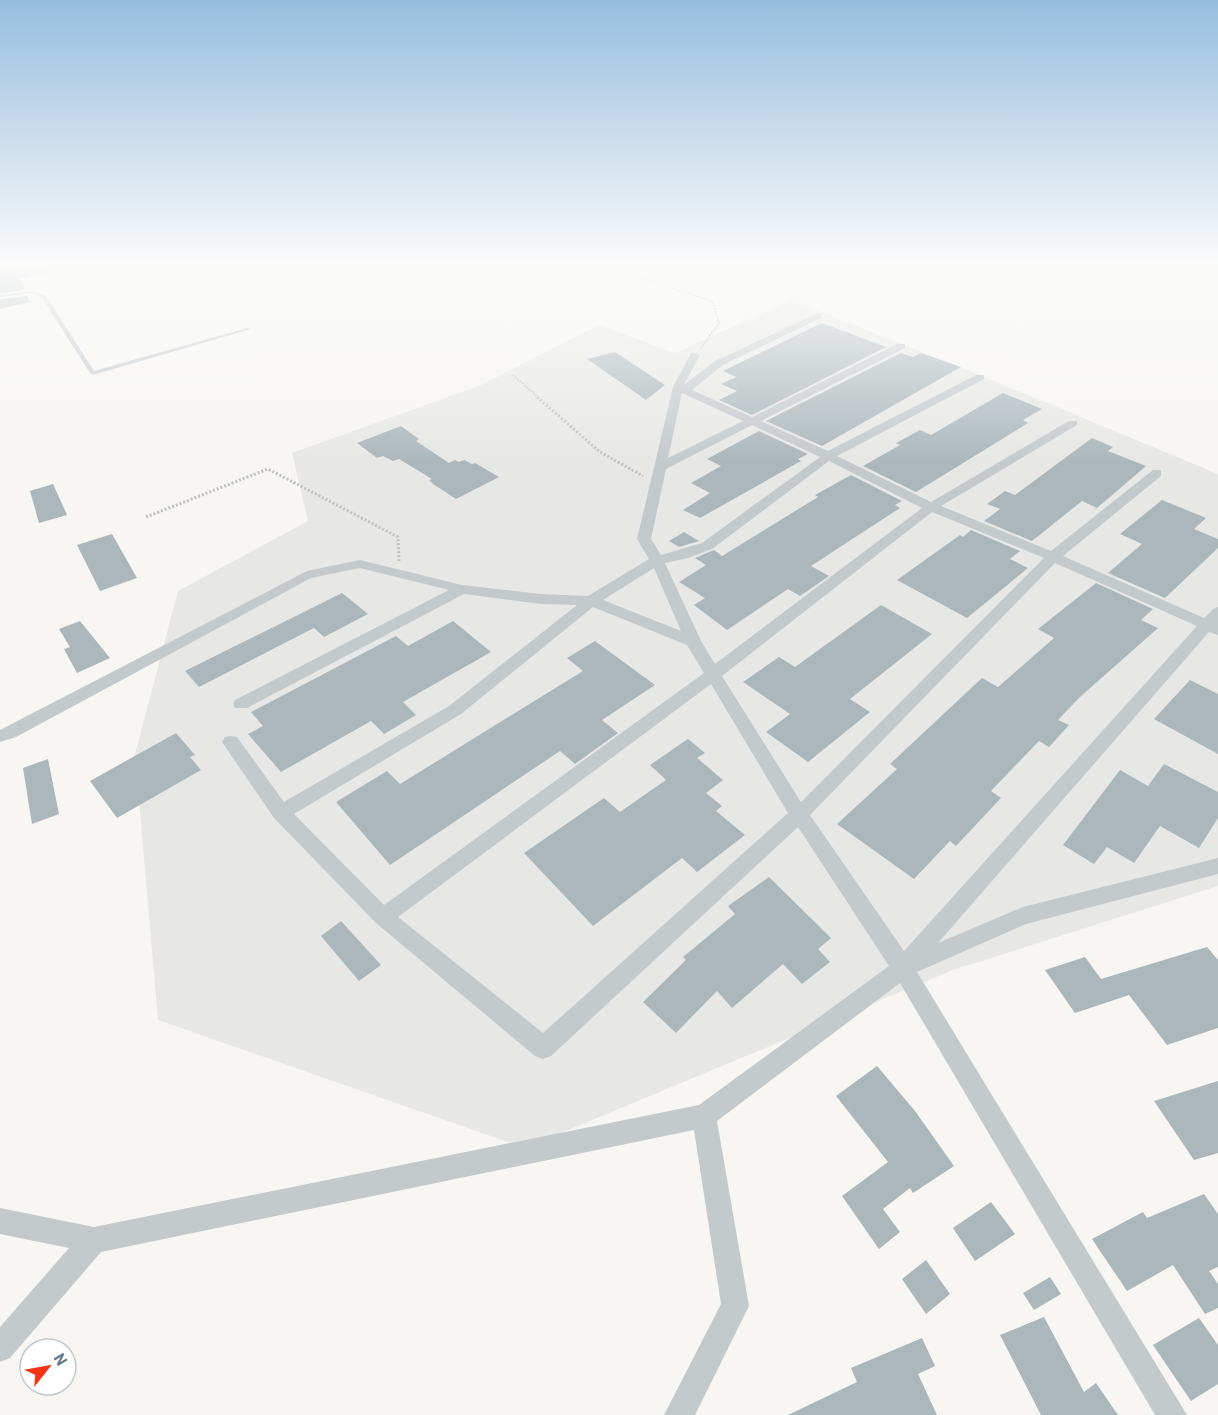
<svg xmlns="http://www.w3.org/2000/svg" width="1218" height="1415" viewBox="0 0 1218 1415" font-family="Barlow,sans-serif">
<rect width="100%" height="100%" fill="#f7f6f3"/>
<path fill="#e7e8e6" d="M792,300L982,376L1218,474V886L953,970L525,1148L158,1020L135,754L178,591L308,521L292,453L481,385L599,325L675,353Z"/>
<g fill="#acb7bb">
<path d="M0,266H47L48,272L20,279L25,290L0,293Z"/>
<path d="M27,296L30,302L0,309V299Z"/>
<path d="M822,323L886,347L752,415L719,400L737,391L721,384L736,377L723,371Z"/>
<path d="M615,352L665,385L646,400L587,359Z"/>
<path d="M901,353L913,357L921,353L961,367L822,446L766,421Z"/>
<path d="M1003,393L1042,409L1023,420L1028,423L916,492L863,466L900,445L896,443L920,430L931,435Z"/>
<path d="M401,426L419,439L416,441L449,463L455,460L459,462L464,460L472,464L475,463L499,477L456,499L433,484L429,480L432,479L399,459L393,461L383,456L377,458L357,443Z"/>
<path d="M759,431L808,454L798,459L801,461L700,518L683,510L710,493L691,483L721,466L707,459Z"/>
<path d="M1092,438L1113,447L1108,451L1146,466L1097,508L1082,501L1032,541L984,521L1000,509L987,504L1005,491L1015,495Z"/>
<path d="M851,475L902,501L895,505L900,508L811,566L829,576L800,596L788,589L727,630L694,605L705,598L679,582L706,565L695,558L714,550L722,556L818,497L815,495Z"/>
<path d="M53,484L67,515L39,523L30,491Z"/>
<path d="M1162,500L1206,518L1194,529L1218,539V548L1165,598L1108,573L1142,544L1120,534Z"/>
<path d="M971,530L1020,551L1010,559L1028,568L967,618L897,580L960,535L963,537Z"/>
<path d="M684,532L699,541L679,547L669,541Z"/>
<path d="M112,534L137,578L100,591L77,545Z"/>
<path d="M1096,583L1153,609L1141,620L1158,628L1080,697L1058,720L1069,725L1049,747L1039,741L991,791L1001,798L956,846L950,841L914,879L837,824L897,769L890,764L982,678L998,687L1054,638L1038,629Z"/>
<path d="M342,593L368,614L324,637L314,628L199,687L185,671Z"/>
<path d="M881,605L932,634L850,699L870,712L808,762L766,732L790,714L743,682L779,657L795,667Z"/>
<path d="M80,621L110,658L77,673L64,649L70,647L59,629Z"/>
<path d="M453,621L491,652L403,702L416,715L384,734L371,721L281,772L248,734L263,726L251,712L396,636L408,646Z"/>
<path d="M595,641L655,685L602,720L618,733L575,764L560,751L390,865L336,802L387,771L400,784L583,671L567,658Z"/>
<path d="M1190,680L1218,694V754L1154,719Z"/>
<path d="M176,733L195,755L190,757L201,770L117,818L90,781Z"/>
<path d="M688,739L705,753L697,758L723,780L706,793L722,806L716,811L745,835L697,872L682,858L593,926L524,853L604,798L620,812L666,780L650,765Z"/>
<path d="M48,759L59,814L32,824L23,768Z"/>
<path d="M1164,764L1218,792V818L1199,848L1160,826L1134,863L1107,847L1094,864L1063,845L1120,770L1148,786Z"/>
<path d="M769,877L831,938L818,949L830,962L802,984L783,964L732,1008L717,991L676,1033L643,1002L686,960L683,957L735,914L728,906Z"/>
<path d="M341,921L381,965L359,981L321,936Z"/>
<path d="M1207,947L1218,960V1028L1167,1045L1129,995L1075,1013L1045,970L1085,957L1101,979Z"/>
<path d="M877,1066L915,1111L954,1166L913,1193L910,1188L883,1209L900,1232L879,1249L842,1196L888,1162L836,1096Z"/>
<path d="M1218,1081V1153L1194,1160L1154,1101Z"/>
<path d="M1204,1194L1218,1214V1267L1209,1271L1218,1284V1308L1205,1314L1173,1265L1127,1291L1092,1239L1143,1212L1147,1218Z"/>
<path d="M991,1202L1015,1234L975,1261L953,1228Z"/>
<path d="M926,1260L950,1294L926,1314L902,1279Z"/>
<path d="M1050,1277L1061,1294L1034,1310L1023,1293Z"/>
<path d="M1044,1317L1084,1392L1096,1383L1118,1415H1041L1000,1335Z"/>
<path d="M1199,1318L1218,1345V1384L1191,1401L1153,1345Z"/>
<path d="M922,1338L935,1366L918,1374L937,1415H788L857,1382L851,1368Z"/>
</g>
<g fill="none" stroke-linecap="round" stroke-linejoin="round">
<g stroke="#bfc2c4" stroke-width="2" stroke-dasharray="1.5 1.5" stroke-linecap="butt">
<path d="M602,266L712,301L719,323L701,348"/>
<path d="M513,375L539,398"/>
</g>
<g stroke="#bfc2c4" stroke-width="3" stroke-dasharray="2 2" stroke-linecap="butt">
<path d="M537,397L600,452L643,476"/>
<path d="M146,517L268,469L398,537L399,561"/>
</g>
<path fill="#c4c9cc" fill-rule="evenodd" d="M32,291L46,296L94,371L247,328L251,329L93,375L90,373L42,298L32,293L0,297V295Z"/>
<path fill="#c4c9cc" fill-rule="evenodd" d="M818,313L821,314V318L723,365L692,390L752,417L897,344H905V348L761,421L828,451L976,375H984V379L837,456L931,502L1069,421H1077V425L941,506L1051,551L1153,470H1161V476L1063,556L1204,618L1213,609L1218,607V635L1209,632L938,943L1023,907L1218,858V874L1026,924L917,972L1187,1415H1155L900,983L717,1121L749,1306L695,1415H664L721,1304L694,1130L101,1252L10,1358L0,1362V1327L69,1248L0,1234V1208L94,1227L699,1105L889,966L798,827L551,1056L543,1059L535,1056L376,923L274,818L222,742L225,737L231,736L237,737L284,802L449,706L577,605L541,604L464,594L247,708H235L233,704L235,700L449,590L360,568L311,578L16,737L0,742V730L307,571L360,560L462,585L541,594L588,596L649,559L637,539L673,387L691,353L700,355L684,385L715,361ZM682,393L743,421L668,458ZM752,425L820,457L702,543L661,555L651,539L666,469ZM829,461L922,508L715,664L701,641L665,563L688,558L712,549ZM932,512L1044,558L801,802L722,676ZM1055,563L1197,626L904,951L810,815ZM654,568L681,631L603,600ZM593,607L687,645L704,673L384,905L294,814L461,714ZM711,684L788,813L543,1033L398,917Z"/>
</g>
<linearGradient id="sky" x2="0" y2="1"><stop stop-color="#97bede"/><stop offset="0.57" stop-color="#fbfbfa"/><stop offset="1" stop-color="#fbfbfa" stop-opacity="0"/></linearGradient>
<rect width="1218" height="464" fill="url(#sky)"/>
<g transform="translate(48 1367) rotate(59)"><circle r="28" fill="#ffffff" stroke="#c1cacf" stroke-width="1.5"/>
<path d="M0-4.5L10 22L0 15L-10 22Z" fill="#f33417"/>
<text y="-9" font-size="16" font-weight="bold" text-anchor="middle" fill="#637a87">N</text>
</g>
</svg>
